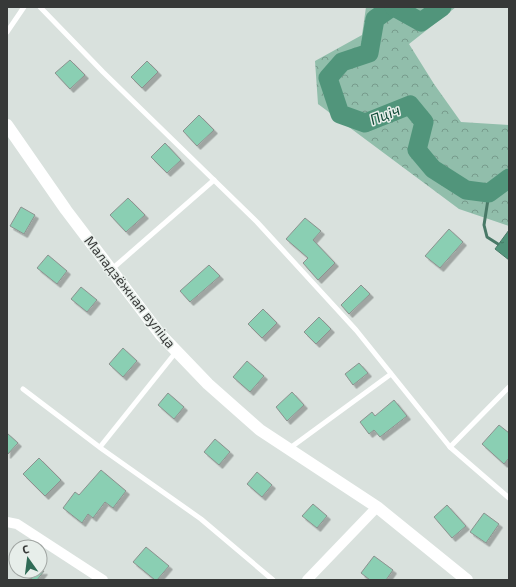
<svg xmlns="http://www.w3.org/2000/svg" width="516" height="587" viewBox="0 0 516 587" font-family="'Exo 2',sans-serif">
<defs>
<pattern id="forest-crowns" width="20" height="18" patternUnits="userSpaceOnUse"><rect width="20" height="18" fill="#91beab"/><path d="M2 6a3 3 0 1 1 6 0M12 15a3 3 0 1 1 6 0" fill="none" stroke="#779b8c"/></pattern>
<pattern id="water-ripples" width="26" height="14" patternUnits="userSpaceOnUse"><rect width="26" height="14" fill="#51957b"/><path d="M2 4q2-2 4 0t4 0M15 11q2-2 4 0t4 0" fill="none" stroke="#447b66"/></pattern>
<filter id="shadow"><feDropShadow dx="3.5" dy="3.5" stdDeviation="0" flood-color="#0004"/></filter>
</defs>
<rect width="100%" height="100%" fill="#d9e1dd"/>
<path fill="url(#forest-crowns)" d="M366,7H456L409,44L434,84L461,122L509,125V226L459,209L318,104L315,61L362,35Z"/>
<path fill="url(#water-ripples)" stroke="#497967" d="M509,230V260L495,249Z"/>
<g fill="none" stroke-linecap="round" stroke-linejoin="round">
<path stroke="#497967" stroke-width="3" d="M489,193L484,225L487,237L498,244"/>
<g stroke="#51957b" stroke-width="19">
<path d="M392,7L375,19L369,53L342,62L328,78L340,114L365,123L410,105L424,122L417,150L433,169L466,190L489,193L509,178"/>
<path d="M394,7L421,22L442,7"/>
</g>
</g>
<g fill="#8acfb3" stroke="#8c928f" filter="url(#shadow)">
<path d="M70,60L85,75L70,89L55,73Z"/>
<path d="M147,61L158,72L142,88L131,77Z"/>
<path d="M199,115L214,130L197,146L183,131Z"/>
<path d="M165,143L181,160L167,173L151,157Z"/>
<path d="M128,198L145,215L126,232L110,215Z"/>
<path d="M21,207L35,215L24,234L10,226Z"/>
<path d="M305,218L321,231L313,240L335,263L318,280L303,263L308,258L286,239Z"/>
<path d="M449,229L463,242L440,268L425,256Z"/>
<path d="M48,255L67,271L57,284L37,268Z"/>
<path d="M209,265L220,276L190,302L180,291Z"/>
<path d="M361,285L370,294L349,314L341,305Z"/>
<path d="M81,287L97,300L87,312L71,299Z"/>
<path d="M263,309L277,323L262,338L248,324Z"/>
<path d="M319,317L331,329L316,344L304,332Z"/>
<path d="M123,348L137,361L123,377L109,364Z"/>
<path d="M247,361L264,376L250,392L233,377Z"/>
<path d="M359,363L368,373L353,385L345,374Z"/>
<path d="M292,392L304,405L287,421L276,407Z"/>
<path d="M168,393L184,407L174,419L158,405Z"/>
<path d="M394,400L407,416L380,437L374,430L369,434L360,422L372,412L375,416Z"/>
<path d="M499,425L509,433V458L504,464L482,444Z"/>
<path d="M7,433L18,443L7,455Z"/>
<path d="M215,439L230,452L219,465L204,452Z"/>
<path d="M39,458L61,480L45,496L23,474Z"/>
<path d="M101,470L126,491L113,508L105,502L93,518L88,514L82,523L63,508L75,492L79,495Z"/>
<path d="M257,472L272,485L262,497L247,484Z"/>
<path d="M313,504L327,516L317,528L302,516Z"/>
<path d="M447,505L466,526L452,538L434,517Z"/>
<path d="M484,513L499,524L486,543L470,532Z"/>
<path d="M146,547L169,566L157,580H155L133,562Z"/>
<path d="M374,556L393,570L386,580H370L361,573Z"/>
<path d="M21,571H44L37,580H33Z"/>
</g>
<g fill="none" stroke-linecap="round" stroke-linejoin="round">
<g stroke="#fff" stroke-width="5">
<path d="M40,7L103,72L257,222L356,330L450,447L509,498"/>
<path d="M7,32L24,7"/>
<path d="M112,269L214,180"/>
<path d="M23,389L102,449L201,519L273,580"/>
<path d="M100,447L176,352"/>
<path d="M450,447L509,387"/>
<path d="M290,448L391,374"/>
</g>
<g stroke="#fff" stroke-width="10">
<path d="M7,522L17,524L103,580"/>
<path d="M307,580L377,507"/>
</g>
<path stroke="#fff" stroke-width="12" d="M7,125L66,210L160,334L208,384L260,430L377,507L467,580"/>
</g>
<g text-anchor="middle" stroke-width="3" stroke-linejoin="round" paint-order="stroke">
<g font-size="14" fill="#373938" stroke="#e7eeea">
<text transform="translate(130 292) rotate(52)" y="5">Маладзёжная вуліца</text>
</g>
<g font-size="15" font-style="italic" fill="#134c39" stroke="#e7eeea">
<text transform="translate(385 115) rotate(-21)" y="5">Пціч</text>
</g>
</g>
<rect width="516" height="587" fill="none" stroke="#373938" stroke-width="16"/>
<g transform="translate(28 559) rotate(346)"><circle r="19" fill="#e7eeea" stroke="#a1a6a3"/>
<path d="M0-3L7 15L0 10L-7 15Z" fill="#306b56"/>
<text y="-6" font-size="11" font-weight="bold" text-anchor="middle" fill="#373938">С</text>
</g>
</svg>
